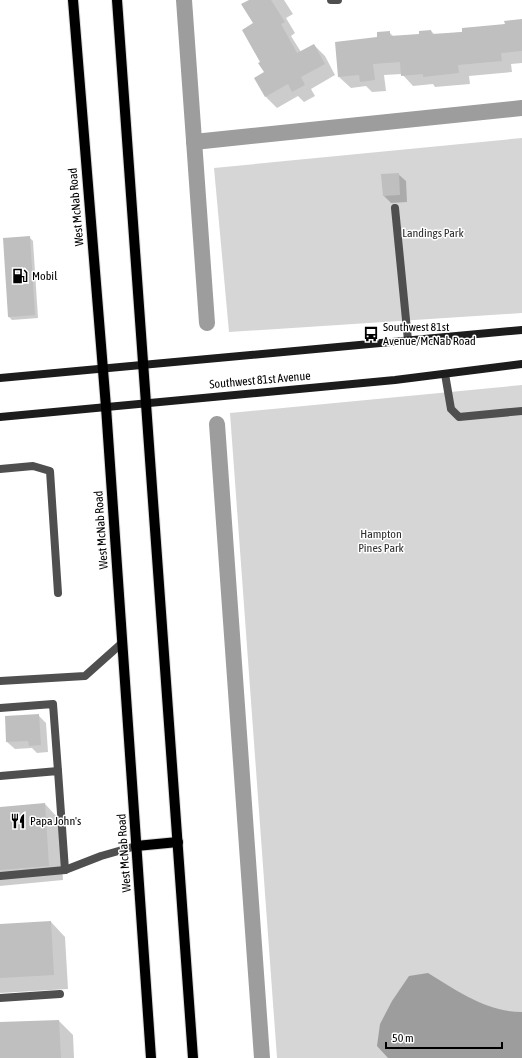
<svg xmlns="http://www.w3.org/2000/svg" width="522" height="1058" viewBox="0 0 522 1058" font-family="'Asap Condensed',sans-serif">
<rect width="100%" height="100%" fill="#fff"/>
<g fill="#d6d6d6">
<path d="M522,138V313L229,332L214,168Z"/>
<path d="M522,385V1058H277L230,413Z"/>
</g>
<path fill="#9d9d9d" d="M428,973C457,991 487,1012 522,1012V1058H388L377,1046L380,1024L392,1001L409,976Z"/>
<g fill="#0003">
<path d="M251,0H284L293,14L286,18L295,33L291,36L301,52L314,45L325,56L335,75L311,89L315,96L304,102L298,96L277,108L266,97L255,78L265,73Z"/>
<path d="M522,20V63L511,64L512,72L469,76L470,84L435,87L433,84L413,86L402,74L384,75L386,91L372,92L366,86L351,88L339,77L378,38L389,32L394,37L420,35L431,31L435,35L463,32L506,25Z"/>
<path d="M398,174L406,181L407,202L391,203L384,196L382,175Z"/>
<path d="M29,237L33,241L38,318L12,320L9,317Z"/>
<path d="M38,715L46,723L48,752L37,753L32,748L15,749L7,742Z"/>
<path d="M45,804L59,819L63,880L0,886V808Z"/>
<path d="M51,922L65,937L68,989L0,993V925Z"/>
<path d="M59,1021L73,1035L74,1058H0V1023Z"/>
</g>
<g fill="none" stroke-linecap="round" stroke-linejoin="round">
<g stroke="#9d9d9d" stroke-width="16">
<path d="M184,0L207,323"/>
<path d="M194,142L522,108"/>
<path d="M217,424L262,1058"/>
</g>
</g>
<g fill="#bfbfbf">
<path d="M249,0H271L285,22L281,24L297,53L314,44L325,64L301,77L305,85L292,92L288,84L265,97L254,78L264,72L258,63L260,62L242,30L253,23L241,4Z"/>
<path d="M522,19V51L501,53L502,61L458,65L459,73L423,77V74L401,76L400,62L373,64L375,80L360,82L359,75L338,77L335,42L377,37V32L390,31V36L419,34V31L431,30L432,34L462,32V28L505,24L504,21Z"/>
<path d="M399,173L400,195L383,196L381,174Z"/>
<path d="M30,236L35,315L8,317L3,238Z"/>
<path d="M39,714L41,745L29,746L28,741L6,742L5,716Z"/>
<path d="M45,803L49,866L0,870V807Z"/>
<path d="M51,921L54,975L0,978V924Z"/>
<path d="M59,1020L61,1058H0V1022Z"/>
</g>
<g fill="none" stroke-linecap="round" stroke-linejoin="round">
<defs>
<g id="primary">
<path d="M73,0L106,407L151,1058"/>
<path d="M117,0L193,1058"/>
<path d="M136,846L178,842"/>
</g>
</defs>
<use href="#primary" stroke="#dbdbdb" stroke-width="12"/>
<g stroke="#4f4f4f" stroke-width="8">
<path d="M395,208L408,340"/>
<path d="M445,374L451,409L459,417L522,411"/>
<path d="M0,469L33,466L50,471L58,593"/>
<path d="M0,681L85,676L122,643"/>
<path d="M0,708L53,704L58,771"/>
<path d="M0,776L58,771L65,870"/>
<path d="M0,876L65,870L101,856L136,846"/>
</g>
<g stroke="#4f4f4f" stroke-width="8">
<path d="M331,0H338"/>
<path d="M0,998L60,994"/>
</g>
<g stroke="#1c1c1c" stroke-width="8">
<path d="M0,378L522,330"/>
<path d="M0,417L395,380L522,364"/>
</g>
<use href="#primary" stroke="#000" stroke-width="10"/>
</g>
<defs>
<symbol id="fuel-bare" viewBox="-9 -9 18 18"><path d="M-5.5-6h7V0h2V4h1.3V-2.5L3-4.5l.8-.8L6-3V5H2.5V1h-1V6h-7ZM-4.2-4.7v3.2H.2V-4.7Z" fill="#000" stroke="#fff" stroke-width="2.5" paint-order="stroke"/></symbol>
<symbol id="bus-bare" viewBox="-9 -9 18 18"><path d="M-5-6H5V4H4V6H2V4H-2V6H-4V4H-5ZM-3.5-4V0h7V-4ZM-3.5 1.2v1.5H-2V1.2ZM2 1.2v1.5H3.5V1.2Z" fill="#000" stroke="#fff" stroke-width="2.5" paint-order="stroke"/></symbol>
<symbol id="restaurant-bare" viewBox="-9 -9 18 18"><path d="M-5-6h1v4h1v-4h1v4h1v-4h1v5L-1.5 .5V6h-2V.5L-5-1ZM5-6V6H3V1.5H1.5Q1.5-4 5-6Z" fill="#000" stroke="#fff" stroke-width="2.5" paint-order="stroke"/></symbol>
</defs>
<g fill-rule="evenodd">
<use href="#fuel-bare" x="9" y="265" width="22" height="22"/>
<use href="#bus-bare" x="360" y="323" width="22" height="22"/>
<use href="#restaurant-bare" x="7" y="810" width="22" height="22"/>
</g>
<g text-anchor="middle" stroke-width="3" stroke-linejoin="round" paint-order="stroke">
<g font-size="12" fill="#000" stroke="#fff">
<text transform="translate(76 207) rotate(-95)" y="4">West McNab Road</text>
<text transform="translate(260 380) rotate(-5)" y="4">Southwest 81st Avenue</text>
<text transform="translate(101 530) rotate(-94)" y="4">West McNab Road</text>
<text transform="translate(124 853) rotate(-94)" y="4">West McNab Road</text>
</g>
<g font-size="12" fill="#2d2d2d" stroke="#fff">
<text x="433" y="237">Landings Park</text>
<text x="381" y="538">Hampton<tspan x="381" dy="14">Pines Park</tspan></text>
</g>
<g font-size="12" fill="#000" stroke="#fff" text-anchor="start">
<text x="32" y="280">Mobil</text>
<text x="383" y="331">Southwest 81st<tspan x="383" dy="14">Avenue/McNab Road</tspan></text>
<text x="30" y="825">Papa John's</text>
</g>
</g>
<path d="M386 1042v6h116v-6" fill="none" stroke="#000000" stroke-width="2"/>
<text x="392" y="1042" font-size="12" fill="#000000" stroke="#ffffff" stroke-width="3" paint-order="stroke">50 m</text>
</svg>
